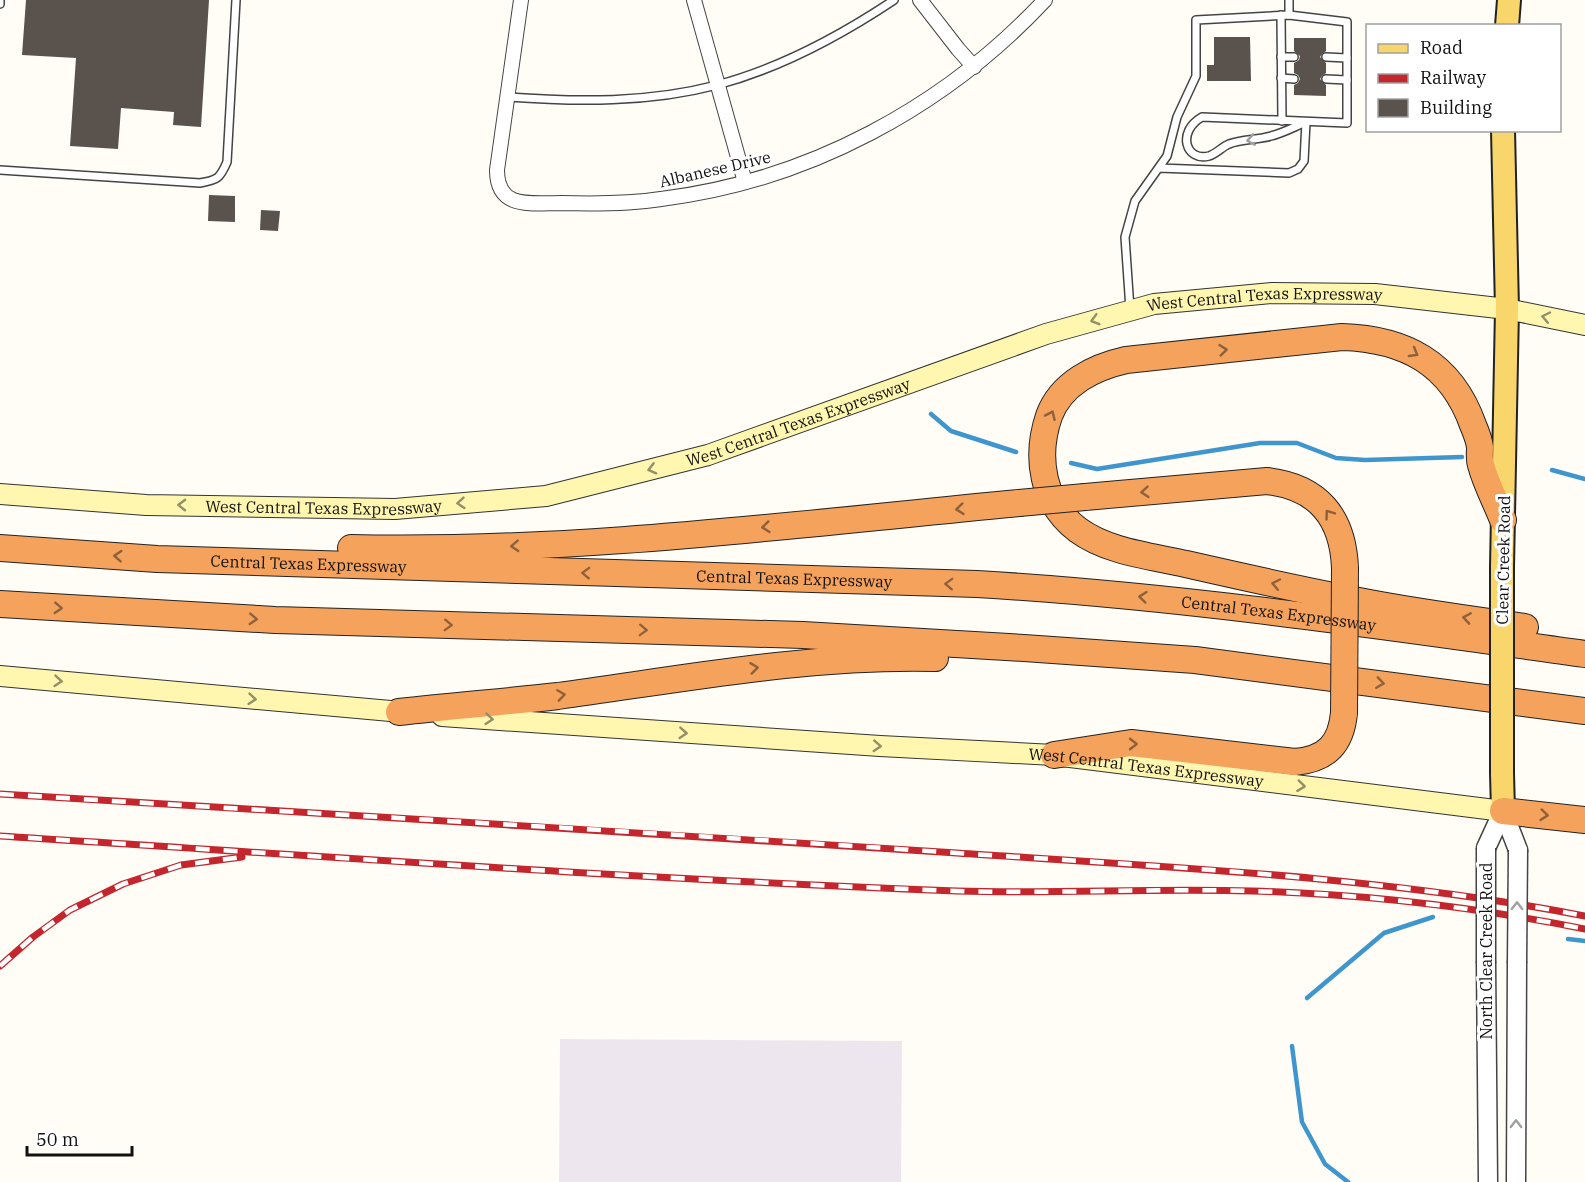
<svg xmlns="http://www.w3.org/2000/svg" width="1585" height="1182" viewBox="0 0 1585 1182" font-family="'IBM Plex Serif',serif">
<rect width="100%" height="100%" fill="#fffdf5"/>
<path fill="#eee6ef" d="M560,1039L902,1041L901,1182H559Z"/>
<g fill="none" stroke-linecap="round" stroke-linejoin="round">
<g stroke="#3f96cf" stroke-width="4.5">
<path d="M931,414L951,431L1016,452"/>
<path d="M1071,463L1097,469L1260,443H1297L1336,458L1365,460L1462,457"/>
<path d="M1552,470L1585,479"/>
<path d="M1568,939L1585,941"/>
<path d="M1307,998L1384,933L1433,917"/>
<path d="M1292,1046L1302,1122L1325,1164L1348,1182"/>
</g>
</g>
<g fill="#5a524d">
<path d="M26,0H209L201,127L173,125L174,112L121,108L118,149L70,146L76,58L22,55Z"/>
<path d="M1214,37H1250L1251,81H1207V65H1214Z"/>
<path d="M1294,38H1326V51L1322,54L1320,57L1326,63V73L1322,76L1320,79L1326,85V96L1294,95V85L1298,83L1300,79L1298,75L1294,73V63L1299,60L1300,56L1294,51Z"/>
<path d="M209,195L235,196V222L208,221Z"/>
<path d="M261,210L280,211L278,231L260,230Z"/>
</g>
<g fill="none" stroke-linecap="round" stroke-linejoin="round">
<defs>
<g id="service">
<path d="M0,4V0"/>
<path d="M1281,15L1282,121"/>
<path d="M1289,15V0"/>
<path d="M1281,57H1294"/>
<path d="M1326,57L1347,58"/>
<path d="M1281,78L1294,79"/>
<path d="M1326,79L1347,80"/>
<path d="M508,97C577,102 649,103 717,85C781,68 840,36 894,0"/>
<path d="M0,170L200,183C218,180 220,178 227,162L236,0"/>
<path d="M1130,309L1125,237L1135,201L1167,156L1177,117L1196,76V20L1289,15L1347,22V123L1202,117C1176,132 1186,162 1209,156C1216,154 1222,147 1229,144C1242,139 1257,140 1271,136C1283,133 1294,127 1306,122L1304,161L1298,169L1289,173L1159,168"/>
</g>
<g id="minor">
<path d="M521,0L497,170C497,210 531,203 561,203C595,204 628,204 661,199C808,181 945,107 1045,0"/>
<path d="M694,0L745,182"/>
<path d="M920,0L958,49L974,67"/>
</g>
<g id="tertiary">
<path d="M1503,811L1518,850"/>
<path d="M1486,848L1503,811"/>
<path d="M1486,963L1488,1182"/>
<path d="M1516,1182L1517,963"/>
</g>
<g id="secondary">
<path id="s1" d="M0,494L146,505L395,509L546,496L708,455L1046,334L1154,304L1272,293L1375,294L1507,309L1585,325"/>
<path d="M0,676L413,713"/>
<path id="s2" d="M442,716L880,746L1054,755L1503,811"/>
</g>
<g id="primary">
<path d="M1507,26L1509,0"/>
<path d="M1502,567L1507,309L1503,130"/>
<path d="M1502,773L1503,811"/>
</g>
<g id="motorway">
<path d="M1085,497L1267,481C1318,487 1343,517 1345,568"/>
<path d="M1503,520C1496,502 1486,484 1481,465C1479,459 1480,453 1480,447C1479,439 1476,432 1473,425C1451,363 1405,339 1342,337L1126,360C1095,367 1061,383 1049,416C1035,457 1042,503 1078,530C1108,552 1151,556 1186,564C1243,577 1301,590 1359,601C1414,612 1469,619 1525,627"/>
<path id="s3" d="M0,548L157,559L977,584C1181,596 1383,626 1585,654"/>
<path d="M351,548C574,553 797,524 1019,503"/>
<path d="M0,604L275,620L803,635L1024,648L1195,660L1585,711"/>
<path d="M399,712C452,706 505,702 558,696C683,679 808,655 935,658"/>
<path d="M1054,755L1131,743L1295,762C1327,759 1341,744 1344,713"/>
<path d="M1503,811L1585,820"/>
</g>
</defs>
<use href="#service" stroke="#444" stroke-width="10"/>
<use href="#minor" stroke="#444" stroke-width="16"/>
<use href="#tertiary" stroke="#444" stroke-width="21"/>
<use href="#secondary" stroke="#333" stroke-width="22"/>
<use href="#primary" stroke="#222" stroke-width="26"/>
<use href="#motorway" stroke="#222" stroke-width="28"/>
<use href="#service" stroke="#fff" stroke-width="7"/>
<use href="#minor" stroke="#fff" stroke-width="14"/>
<use href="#tertiary" stroke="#fff" stroke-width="18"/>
<use href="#secondary" stroke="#fff6b0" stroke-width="20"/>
<use href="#primary" stroke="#f9d66b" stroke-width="22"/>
<use href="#motorway" stroke="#f5a25d" stroke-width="26"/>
<defs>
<g id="rail">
<path d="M0,794C319,814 638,831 957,853C1167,867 1378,876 1585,916"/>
<path d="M0,836C319,856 637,879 957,891C1055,894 1154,888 1252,891C1364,894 1475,907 1585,929"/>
<path d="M0,966L33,937L70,910L123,884L181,865L242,857"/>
</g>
</defs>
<use href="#rail" stroke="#c4262e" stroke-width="7"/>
<use href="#rail" stroke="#fff" stroke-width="4.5" stroke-dasharray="14" stroke-linecap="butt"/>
<defs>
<g id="tertiary-bridge">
<path d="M1486,963V848"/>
<path d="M1517,963L1518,850"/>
</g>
<path id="primary-bridge" d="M1502,567V773"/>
<g id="motorway-bridge">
<path d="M1019,503L1085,497"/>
<path d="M1344,713L1345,568"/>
</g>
</defs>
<use href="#tertiary-bridge" stroke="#444" stroke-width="21" stroke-linecap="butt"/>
<use href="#primary-bridge" stroke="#222" stroke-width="26" stroke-linecap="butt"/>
<use href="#motorway-bridge" stroke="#222" stroke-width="28" stroke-linecap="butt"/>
<use href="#tertiary-bridge" stroke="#fff" stroke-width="18"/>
<use href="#primary-bridge" stroke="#f9d66b" stroke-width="22"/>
<use href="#motorway-bridge" stroke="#f5a25d" stroke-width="26"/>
</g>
<defs><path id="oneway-chevron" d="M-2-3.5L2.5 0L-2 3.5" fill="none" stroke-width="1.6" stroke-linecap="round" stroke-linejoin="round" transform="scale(1.5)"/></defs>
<g stroke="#a0a0a0">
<use href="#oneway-chevron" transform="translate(1251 140) rotate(171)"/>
<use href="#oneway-chevron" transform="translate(1517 906) rotate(-89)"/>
<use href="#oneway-chevron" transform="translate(1516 1124) rotate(-90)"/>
</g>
<g stroke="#948f68">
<use href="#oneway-chevron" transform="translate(1546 317) rotate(-168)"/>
<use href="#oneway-chevron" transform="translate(1095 320) rotate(164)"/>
<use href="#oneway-chevron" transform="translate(652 469) rotate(166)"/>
<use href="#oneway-chevron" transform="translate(461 503) rotate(175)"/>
<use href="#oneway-chevron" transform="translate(182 505) rotate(-179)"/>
<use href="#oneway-chevron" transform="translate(58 681) rotate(5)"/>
<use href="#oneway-chevron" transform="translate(252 699) rotate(5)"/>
<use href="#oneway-chevron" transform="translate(489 719) rotate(5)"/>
<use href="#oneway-chevron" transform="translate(683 733) rotate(4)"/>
<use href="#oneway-chevron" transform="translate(877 746) rotate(3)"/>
<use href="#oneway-chevron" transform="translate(1301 786) rotate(7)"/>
</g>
<g stroke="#8e613b">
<use href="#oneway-chevron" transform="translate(1223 350) rotate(-6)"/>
<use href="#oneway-chevron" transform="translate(1414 353) rotate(30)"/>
<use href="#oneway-chevron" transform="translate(1051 415) rotate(-66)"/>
<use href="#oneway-chevron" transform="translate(1145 492) rotate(175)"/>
<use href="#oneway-chevron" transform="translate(960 509) rotate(174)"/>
<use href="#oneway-chevron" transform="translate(1329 514) rotate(-126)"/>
<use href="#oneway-chevron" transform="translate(766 527) rotate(174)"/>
<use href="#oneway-chevron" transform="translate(515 546) rotate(177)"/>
<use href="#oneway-chevron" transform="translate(118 556) rotate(-176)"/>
<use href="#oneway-chevron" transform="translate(586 573) rotate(-178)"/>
<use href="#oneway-chevron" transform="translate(949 584) rotate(-178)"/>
<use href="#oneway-chevron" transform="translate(1276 584) rotate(-168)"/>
<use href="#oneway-chevron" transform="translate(1143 597) rotate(-174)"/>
<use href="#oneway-chevron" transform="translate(58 608) rotate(3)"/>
<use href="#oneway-chevron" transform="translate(1467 618) rotate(-171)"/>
<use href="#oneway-chevron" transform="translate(253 619) rotate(3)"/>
<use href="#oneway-chevron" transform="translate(448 625) rotate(2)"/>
<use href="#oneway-chevron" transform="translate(643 630) rotate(2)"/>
<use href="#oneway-chevron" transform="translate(754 668) rotate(-7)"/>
<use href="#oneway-chevron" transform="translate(1380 683) rotate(8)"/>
<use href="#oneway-chevron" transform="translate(561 695) rotate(-8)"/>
<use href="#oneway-chevron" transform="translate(1133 744)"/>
<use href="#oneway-chevron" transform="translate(1544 815) rotate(6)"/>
</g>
<g text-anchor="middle" stroke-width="6" stroke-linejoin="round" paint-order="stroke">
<g font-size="16" fill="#111" stroke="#fff">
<text transform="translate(715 169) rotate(-13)" y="6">Albanese Drive</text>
<text dy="6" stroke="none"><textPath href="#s1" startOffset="1296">West Central Texas Expressway</textPath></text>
<text dy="6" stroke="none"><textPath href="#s1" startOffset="810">West Central Texas Expressway</textPath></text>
<text dy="6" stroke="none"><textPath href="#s1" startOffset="324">West Central Texas Expressway</textPath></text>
<text transform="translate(1503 560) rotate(-89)" y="6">Clear Creek Road</text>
<text dy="6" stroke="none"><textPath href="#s3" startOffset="309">Central Texas Expressway</textPath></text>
<text dy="6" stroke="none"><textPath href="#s3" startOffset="795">Central Texas Expressway</textPath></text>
<text dy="6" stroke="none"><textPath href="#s3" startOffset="1281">Central Texas Expressway</textPath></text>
<text dy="6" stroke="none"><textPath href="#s2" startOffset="706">West Central Texas Expressway</textPath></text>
<text transform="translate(1486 951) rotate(-90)" y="6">North Clear Creek Road</text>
</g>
</g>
<rect x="1366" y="24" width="195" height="108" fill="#ffffff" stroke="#a0a0a0" stroke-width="1.5"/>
<rect x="1378" y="44" width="30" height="9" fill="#f9d66b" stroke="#a0a0a0" stroke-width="1.5"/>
<text x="1420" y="54" font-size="18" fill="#111111">Road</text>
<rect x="1378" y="74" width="30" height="9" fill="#c4262e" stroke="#a0a0a0" stroke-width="1.5"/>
<text x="1420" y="84" font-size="18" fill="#111111">Railway</text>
<rect x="1378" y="99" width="30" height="18" fill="#5a524d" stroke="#a0a0a0" stroke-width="1.5"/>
<text x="1420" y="114" font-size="18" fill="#111111">Building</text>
<path d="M27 1146v9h105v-9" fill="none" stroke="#111111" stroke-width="3"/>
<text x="36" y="1146" font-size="18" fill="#111111" stroke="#ffffff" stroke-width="4.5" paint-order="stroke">50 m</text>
</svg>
